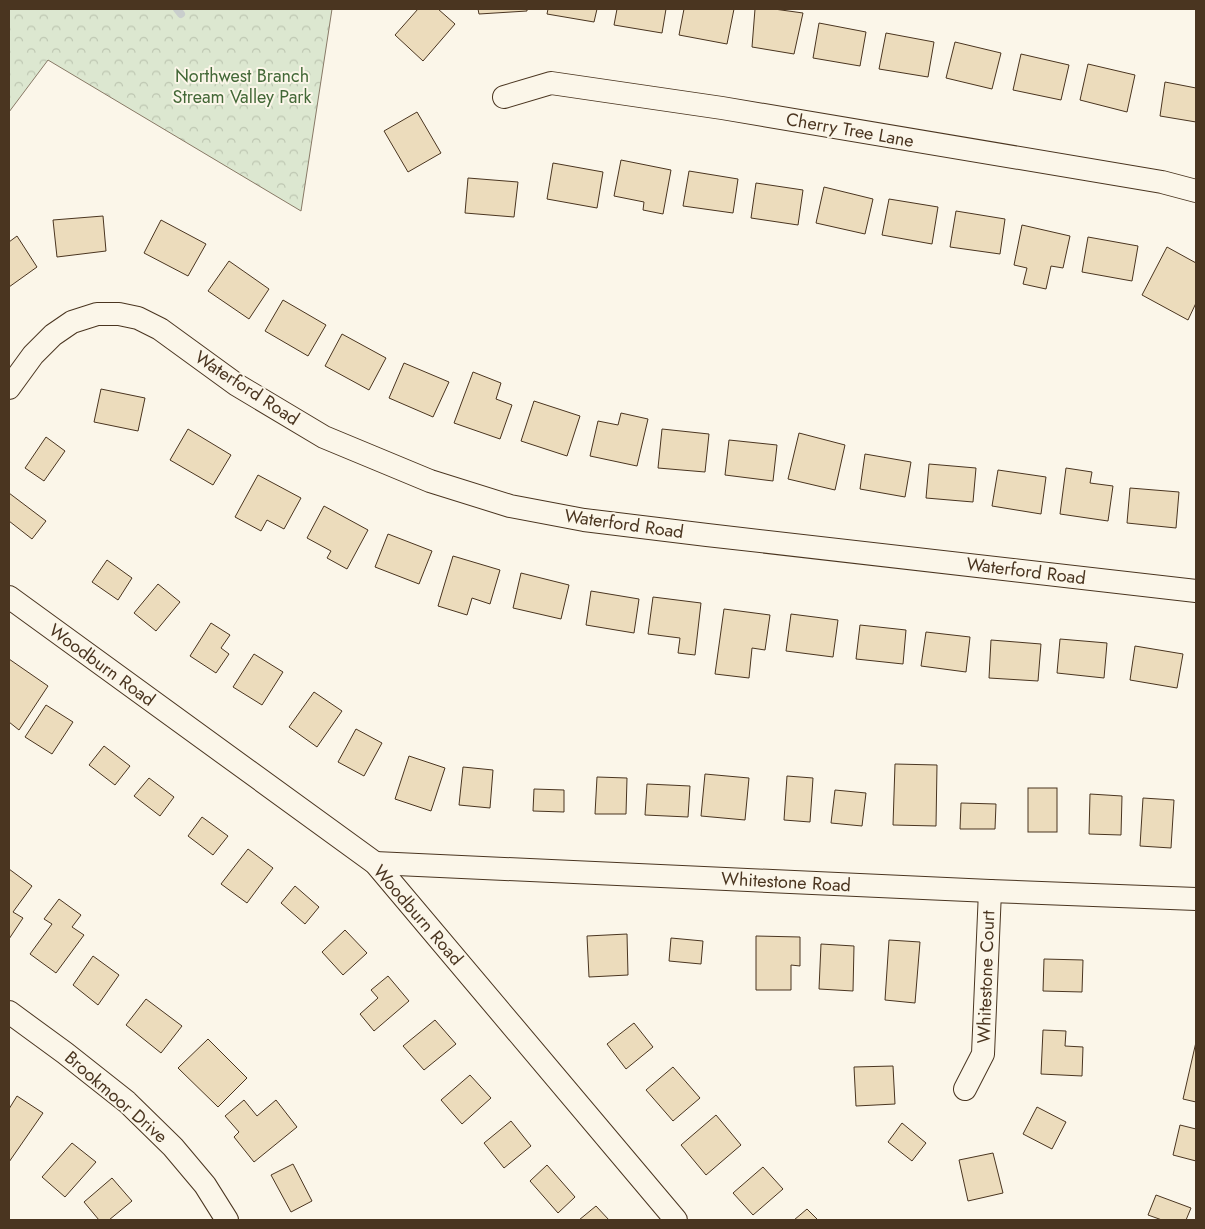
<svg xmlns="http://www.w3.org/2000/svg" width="1205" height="1229" viewBox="0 0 1205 1229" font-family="Jost,sans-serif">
<defs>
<pattern id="park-crowns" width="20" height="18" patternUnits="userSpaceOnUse" patternTransform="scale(1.25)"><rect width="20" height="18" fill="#dce7d0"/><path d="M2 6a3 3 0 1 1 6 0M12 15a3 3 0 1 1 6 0" fill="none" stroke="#bec7b2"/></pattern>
</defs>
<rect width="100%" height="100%" fill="#fbf6e9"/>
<path fill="url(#park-crowns)" stroke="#887966" d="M9,9H332L301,211L48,60L9,112Z"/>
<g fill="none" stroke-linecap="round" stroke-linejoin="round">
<path stroke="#c9cecd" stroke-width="8" d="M177,9L181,14"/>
</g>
<g fill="#ecdcbc" stroke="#4a3520">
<path d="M418,9H438L455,24L423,61L395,35Z"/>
<path d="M478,9H527V11L479,14Z"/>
<path d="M548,9H597L594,22L547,14Z"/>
<path d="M617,9H666L662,33L614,25Z"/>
<path d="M684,9H734L727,44L679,35Z"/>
<path d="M755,9H774L803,13L794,54L752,47Z"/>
<path d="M819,23L866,32L860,66L813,58Z"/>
<path d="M886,33L934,42L928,77L879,69Z"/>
<path d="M955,42L1001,53L992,89L946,78Z"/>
<path d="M1021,54L1069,65L1061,100L1013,90Z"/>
<path d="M1088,64L1135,75L1127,112L1080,100Z"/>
<path d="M1165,82L1196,88V122L1160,116Z"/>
<path d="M417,112L441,153L408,172L384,131Z"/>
<path d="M621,160L671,170L663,214L643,210L644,202L614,196Z"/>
<path d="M553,163L603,172L597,208L547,199Z"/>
<path d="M689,171L738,179L733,213L683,206Z"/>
<path d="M468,178L518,182L514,217L465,213Z"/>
<path d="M756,183L803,190L798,225L751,218Z"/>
<path d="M824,187L873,199L865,234L816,223Z"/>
<path d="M889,199L938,207L932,244L882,235Z"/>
<path d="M956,211L1005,219L1000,254L950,247Z"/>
<path d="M103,216L106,251L57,257L53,220Z"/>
<path d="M161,220L206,244L188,276L144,253Z"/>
<path d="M1022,225L1070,236L1063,268L1051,266L1046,289L1023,284L1027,268L1014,265Z"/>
<path d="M17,236L37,267L9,287V242Z"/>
<path d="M1088,237L1138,246L1132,281L1082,272Z"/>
<path d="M1167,247L1196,263V303L1188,320L1142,295Z"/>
<path d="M229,261L269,289L249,319L208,291Z"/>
<path d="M283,300L326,325L308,356L265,331Z"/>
<path d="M342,334L386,358L369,390L325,366Z"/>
<path d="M404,363L449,382L433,417L389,398Z"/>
<path d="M473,372L501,383L496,399L512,405L500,439L454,423Z"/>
<path d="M101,389L145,398L138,431L94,422Z"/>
<path d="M534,401L580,416L567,456L521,441Z"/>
<path d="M621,413L648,419L637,466L590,456L598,421L618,425Z"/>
<path d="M188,429L231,455L213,485L170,460Z"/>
<path d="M662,429L709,434L705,472L658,468Z"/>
<path d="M799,433L845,445L835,490L788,479Z"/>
<path d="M46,437L65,451L44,481L25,468Z"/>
<path d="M729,440L777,445L773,481L725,475Z"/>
<path d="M865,454L911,462L905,497L860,489Z"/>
<path d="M929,464L976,468L973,502L926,498Z"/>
<path d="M1066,468L1092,472L1090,483L1113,486L1108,521L1060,514Z"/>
<path d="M998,470L1046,477L1041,514L992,506Z"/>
<path d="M258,475L301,498L284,529L267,520L261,531L235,517Z"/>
<path d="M1130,488L1179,492L1176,528L1127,523Z"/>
<path d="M9,493L46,521L32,539L9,521Z"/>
<path d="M324,506L368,530L347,569L327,558L331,551L307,538Z"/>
<path d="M388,534L432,551L419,584L375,567Z"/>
<path d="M453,556L500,570L490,604L472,598L467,615L438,606Z"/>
<path d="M107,560L132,578L118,600L92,582Z"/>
<path d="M521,573L569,585L561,619L513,608Z"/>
<path d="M158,584L180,602L156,631L134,613Z"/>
<path d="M591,591L639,599L634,633L586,625Z"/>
<path d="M653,597L701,603L695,655L678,653L680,638L648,634Z"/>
<path d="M724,609L770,615L765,650L752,648L749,678L715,674Z"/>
<path d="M791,614L838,620L833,657L786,651Z"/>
<path d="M211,623L230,635L221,648L229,654L216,673L190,656Z"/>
<path d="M860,625L906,630L903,664L856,659Z"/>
<path d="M926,632L970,637L966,672L921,666Z"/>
<path d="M1060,639L1107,643L1104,678L1057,673Z"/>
<path d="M991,640L1041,644L1038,681L989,678Z"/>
<path d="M1135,646L1183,654L1177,688L1130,680Z"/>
<path d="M254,654L283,672L262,705L233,687Z"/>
<path d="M9,659L48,686L19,730L9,722Z"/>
<path d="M314,692L342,711L317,747L289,727Z"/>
<path d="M46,705L73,722L52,754L25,737Z"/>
<path d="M356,729L382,743L364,776L338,762Z"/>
<path d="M104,746L130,766L115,785L89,765Z"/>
<path d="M409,756L445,768L431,811L395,799Z"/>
<path d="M895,764L937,765L936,826L893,825Z"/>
<path d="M463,767L493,770L490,808L459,805Z"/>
<path d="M705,774L749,778L745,820L701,816Z"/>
<path d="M787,776L813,778L810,822L784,820Z"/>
<path d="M597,777L627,778L626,814H595Z"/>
<path d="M149,778L174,797L160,816L134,796Z"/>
<path d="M647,784L690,786L688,817L645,815Z"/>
<rect x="1028" y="788" width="29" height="44"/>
<path d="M534,789L564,790V812L533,811Z"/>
<path d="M835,790L866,793L862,826L831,823Z"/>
<path d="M1090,794L1122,796L1121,835L1089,834Z"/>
<path d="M1143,798L1174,800L1171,848L1140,846Z"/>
<path d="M961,803L996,804L995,829H960Z"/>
<path d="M202,817L228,836L213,855L188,836Z"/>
<path d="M248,849L273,868L247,903L221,884Z"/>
<path d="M9,869L32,886L13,912L23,918L9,939Z"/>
<path d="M295,886L319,907L305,924L281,903Z"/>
<path d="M59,899L81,915L72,927L84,935L56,973L30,954L52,924L44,919Z"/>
<path d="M345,930L367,953L343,975L322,952Z"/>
<path d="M627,934L628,975L589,977L587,936Z"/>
<path d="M756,936L800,937V966L791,965V990H756Z"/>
<path d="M671,938L703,941L701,964L669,961Z"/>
<path d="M889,940L920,942L915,1003L885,1000Z"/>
<path d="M821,944L854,946L853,991L819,989Z"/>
<path d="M93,956L119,975L98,1005L73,985Z"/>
<path d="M1044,959L1083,960L1082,992L1043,991Z"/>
<path d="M388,976L409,1001L374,1031L360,1014L378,998L371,990Z"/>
<path d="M146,999L182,1026L161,1053L126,1025Z"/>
<path d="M435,1020L456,1044L424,1070L403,1046Z"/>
<path d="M634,1023L653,1047L626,1069L607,1044Z"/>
<path d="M1043,1030L1066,1031L1065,1046L1083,1047L1082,1076L1041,1074Z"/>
<path d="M208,1039L247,1078L218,1107L178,1068Z"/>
<path d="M1196,1042V1102L1183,1099Z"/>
<path d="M893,1066L895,1104L856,1106L854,1067Z"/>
<path d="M673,1067L700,1098L673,1121L646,1090Z"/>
<path d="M470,1075L491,1098L462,1124L441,1100Z"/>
<path d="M17,1096L43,1113L9,1162V1109Z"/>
<path d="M244,1100L257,1116L276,1100L297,1127L254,1162L234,1137L239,1132L225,1116Z"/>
<path d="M1037,1107L1066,1122L1052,1149L1023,1134Z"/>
<path d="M716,1115L741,1145L706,1175L681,1145Z"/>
<path d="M511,1121L531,1146L504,1168L484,1143Z"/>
<path d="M902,1123L926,1143L912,1161L888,1142Z"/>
<path d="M1180,1125L1196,1129V1161L1173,1155Z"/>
<path d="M72,1143L96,1162L65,1197L42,1177Z"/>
<path d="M993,1153L1003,1193L968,1201L959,1160Z"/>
<path d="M293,1164L312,1201L291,1212L271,1175Z"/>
<path d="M547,1165L575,1197L558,1213L530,1181Z"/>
<path d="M763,1167L783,1189L753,1215L733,1193Z"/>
<path d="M112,1178L132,1201L109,1220H99L84,1202Z"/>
<path d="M1156,1195L1191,1208L1186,1220H1162L1148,1215Z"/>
<path d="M596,1206L609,1220H579Z"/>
<path d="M807,1209L818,1220H794Z"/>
</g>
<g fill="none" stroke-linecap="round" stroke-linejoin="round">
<defs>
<g id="minor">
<path d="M504,97L551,83L722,108L1162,182L1196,191"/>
<path d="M9,388L33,355L53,335L72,322L97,314H119L138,318L160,329L237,385L324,437L430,481L510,506L584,520L707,535L1196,591"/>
<path d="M9,597L375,863L676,1220"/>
<path d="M375,863L990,891L1196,899"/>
<path d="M9,1012L65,1053L127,1102L173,1147L205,1185L227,1220"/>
<path d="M965,1089L983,1054L990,891"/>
</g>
</defs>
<use href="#minor" stroke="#4a3520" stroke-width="24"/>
<use href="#minor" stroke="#fbf6e9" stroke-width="22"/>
</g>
<g text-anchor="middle" stroke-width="4" stroke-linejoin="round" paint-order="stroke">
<g font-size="18" fill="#436837" stroke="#fbf6e9">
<text x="242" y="82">Northwest Branch<tspan x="242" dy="21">Stream Valley Park</tspan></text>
</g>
<g font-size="18" fill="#4a3520" stroke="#fbf6e9">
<text transform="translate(850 130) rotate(10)" y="6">Cherry Tree Lane</text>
<text transform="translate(247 388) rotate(33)" y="6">Waterford Road</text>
<text transform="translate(624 524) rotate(8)" y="6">Waterford Road</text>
<text transform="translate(1026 571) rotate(7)" y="6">Waterford Road</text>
<text transform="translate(102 665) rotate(36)" y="6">Woodburn Road</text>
<text transform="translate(786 882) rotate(3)" y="6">Whitestone Road</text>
<text transform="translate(418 915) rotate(49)" y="6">Woodburn Road</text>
<text transform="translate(986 977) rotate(-88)" y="6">Whitestone Court</text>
<text transform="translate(116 1097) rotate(41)" y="6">Brookmoor Drive</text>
</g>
</g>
<rect width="1205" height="1229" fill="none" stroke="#4a3520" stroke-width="20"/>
</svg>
